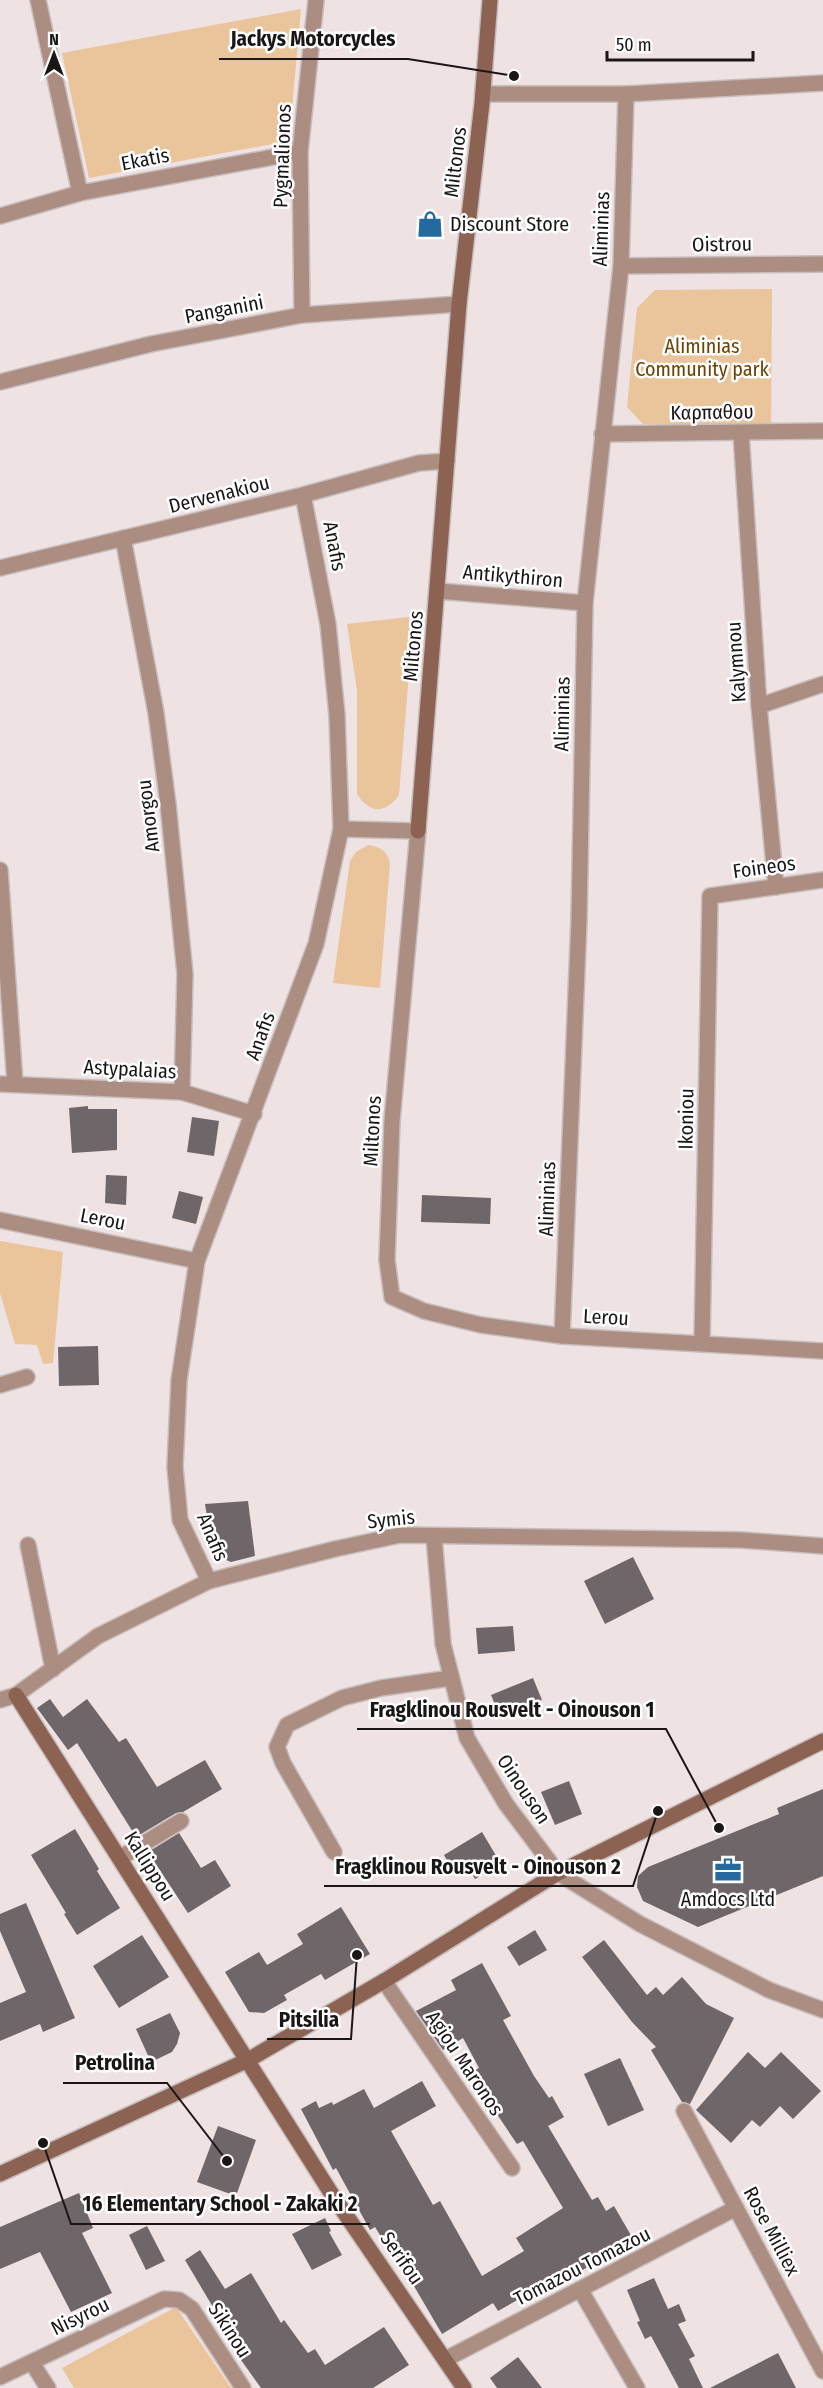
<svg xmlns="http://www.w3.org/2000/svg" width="823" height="2388" viewBox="0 0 823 2388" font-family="'Fira Sans Condensed',sans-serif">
<rect width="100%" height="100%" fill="#eee2e2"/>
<g fill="#eac49b">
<path d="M301,9L289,141L89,178L62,53Z"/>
<path d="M772,289L771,427L643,424L627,407L637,308L655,290Z"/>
<path d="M409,617L410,661L399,795C385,814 370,814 357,794V690L347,624Z"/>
<path d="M368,845C380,847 387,850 390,863L380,988L333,983L350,861L356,852Z"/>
<path d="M0,1241L63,1252L53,1363L43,1364L37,1345L15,1344L0,1293Z"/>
<path d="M176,2307L231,2388H74L62,2368Z"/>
</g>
<g fill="#6f666a">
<path d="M88,1106V1109H117V1150L72,1153L69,1108Z"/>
<path d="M192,1117L219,1121L214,1156L187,1152Z"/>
<path d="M106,1175L127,1176L126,1205L105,1203Z"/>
<path d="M179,1191L203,1197L196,1224L172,1218Z"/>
<path d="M422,1195L491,1198L490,1224L421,1222Z"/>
<path d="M98,1346L99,1385L59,1386L58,1347Z"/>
<path d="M248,1501L255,1556L231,1562L221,1558L212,1547L205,1504Z"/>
<path d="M633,1557L654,1599L605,1624L584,1581Z"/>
<path d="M513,1626L515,1651L478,1654L476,1628Z"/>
<path d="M533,1678L542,1700L500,1717L491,1695Z"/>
<path d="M50,1699L63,1717L87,1699L119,1742L126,1738L157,1787L205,1760L222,1789L183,1812L176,1813L136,1837L77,1743L68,1750L37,1708Z"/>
<path d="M569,1781L582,1814L555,1825L541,1792Z"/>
<path d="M823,1789V1876L698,1927L643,1901L637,1887L638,1876L648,1867L779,1814L777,1808Z"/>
<path d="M75,1829L99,1869L97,1871L120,1908L77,1935L64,1914L66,1913L31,1855Z"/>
<path d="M482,1832L501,1864L475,1879L469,1869L456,1876L444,1855Z"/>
<path d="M179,1833L201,1868L215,1860L231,1886L188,1913L148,1852Z"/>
<path d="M26,1903L75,2018L43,2032L40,2024L0,2041V2003L26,1992L0,1931V1914Z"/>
<path d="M341,1907L370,1954L325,1980L321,1974L284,1995L287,2000L264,2013L249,2012L225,1972L259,1952L267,1965L303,1944L297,1934Z"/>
<path d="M535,1930L547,1950L519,1966L507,1947Z"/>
<path d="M142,1935L169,1977L119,2008L93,1966Z"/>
<path d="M604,1940L647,1995L656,1987L663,1995L682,1977L706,2004L734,2018L690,2104L682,2102L651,2050L656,2047L632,2022L582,1957Z"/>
<path d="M482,1963L511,2016L503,2020L534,2076L549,2098L552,2096L564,2117L548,2126L592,2200L598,2197L606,2211L614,2206L632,2237L617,2246L620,2251L605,2260L603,2258L547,2291L544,2285L498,2311L493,2303L442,2334L397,2257L394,2258L375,2227L370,2230L336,2168L333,2170L301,2109L316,2101L319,2108L332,2102L333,2105L364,2089L374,2108L422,2081L436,2106L391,2131L433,2205L440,2201L482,2276L524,2251L516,2238L563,2208L523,2141L517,2144L482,2092L478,2094L467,2074L479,2068L463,2038L443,2050L416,2011L456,1990L451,1980Z"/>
<path d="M170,2013L180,2033L177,2044L172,2052L151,2062L136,2029Z"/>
<path d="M748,2052L765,2068L781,2052L821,2091L793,2119L780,2106L760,2127L752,2120L731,2143L696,2110Z"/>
<path d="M620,2058L644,2110L608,2126L584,2074Z"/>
<path d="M218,2126L256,2140L236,2196L197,2182Z"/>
<path d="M79,2193L93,2228L82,2233L112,2293L71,2312L40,2252L0,2269V2227Z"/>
<path d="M325,2218L331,2231L329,2232L342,2255L312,2270L292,2234Z"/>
<path d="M147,2226L165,2261L146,2270L129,2235Z"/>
<path d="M200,2250L225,2289L251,2273L281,2323L284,2320L308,2353L315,2349L325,2365L384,2327L409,2365L373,2388H261L236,2353L239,2351L185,2260Z"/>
<path d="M654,2278L668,2309L679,2304L686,2321L678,2324L695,2356L689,2359L703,2388H679L651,2336L645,2339L637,2322L640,2321L627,2290Z"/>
<path d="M778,2353L796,2388H710Z"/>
<path d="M518,2357L542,2388H497L490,2378Z"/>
</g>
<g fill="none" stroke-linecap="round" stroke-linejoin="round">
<defs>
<g id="street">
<path d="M38,0L80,193"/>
<path d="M483,94H626L823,83"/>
<path d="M0,216L80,193L300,152"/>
<path d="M621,266L823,264"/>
<path d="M302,315L300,152L316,0"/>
<path d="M0,382L151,344L302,315L459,304"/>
<path d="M741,433L759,706L776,887"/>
<path d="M602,434L823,431"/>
<path d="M123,538L156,713L168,804L185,974L182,1092"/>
<path d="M0,568L303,495L419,463L447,461"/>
<path d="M438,591L585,603"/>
<path d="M759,706L823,684"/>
<path d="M341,829L418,831L392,1121L387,1260L392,1297L424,1311L481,1325L562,1336L823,1351"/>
<path d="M0,870L15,1083"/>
<path d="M0,1084L182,1092L254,1114"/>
<path d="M0,1220L197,1261"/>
<path d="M562,1336L579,920L585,603L621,266L626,94"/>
<path d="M702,1343L710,896L823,880"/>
<path d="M0,1385L27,1377"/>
<path d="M434,1537L443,1644L467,1738L506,1804L558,1873L640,1924L769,1990L823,2010"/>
<path d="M28,1545L53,1669"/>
<path d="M209,1581L180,1520L175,1467L179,1380L197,1261L316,944L341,829L337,715L328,624L303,495"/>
<path d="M0,1700L16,1695L98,1636L209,1581L335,1549L400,1535L741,1540L823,1546"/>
<path d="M334,1852L283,1763L277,1747L287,1725L342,1698L381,1688L451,1678"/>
<path d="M120,1858L181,1821"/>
<path d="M384,1981L512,2168"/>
<path d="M684,2111L823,2371"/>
<path d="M581,2291L637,2388"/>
<path d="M446,2359L736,2208"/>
<path d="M32,2363L48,2388"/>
<path d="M0,2377L164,2299L179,2300L192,2309L243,2388"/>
</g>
<g id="secondary">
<path d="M418,831L459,304L482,103L490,0"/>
<path d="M16,1695L331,2193L464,2388"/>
<path d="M0,2174L248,2060L384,1981L558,1873L823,1741"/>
</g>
</defs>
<use href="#street" stroke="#c8bdbd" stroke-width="18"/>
<use href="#secondary" stroke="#c8bdbd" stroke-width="18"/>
<use href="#street" stroke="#ab8d82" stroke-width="15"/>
<use href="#secondary" stroke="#8c6353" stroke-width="15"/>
</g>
<defs>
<symbol id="shop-bare" viewBox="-9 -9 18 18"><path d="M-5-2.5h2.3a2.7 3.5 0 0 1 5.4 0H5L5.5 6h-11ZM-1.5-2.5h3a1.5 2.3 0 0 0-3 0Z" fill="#246a9f" stroke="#fff" stroke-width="2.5" paint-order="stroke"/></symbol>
<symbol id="office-bare" viewBox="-9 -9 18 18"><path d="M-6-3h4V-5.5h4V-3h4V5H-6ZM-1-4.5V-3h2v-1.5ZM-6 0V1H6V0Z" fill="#246a9f" stroke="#fff" stroke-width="2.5" paint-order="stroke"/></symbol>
</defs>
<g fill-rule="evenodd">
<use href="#shop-bare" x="411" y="205" width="38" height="38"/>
<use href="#office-bare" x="709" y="1851" width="38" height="38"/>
</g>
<g text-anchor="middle" stroke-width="5" stroke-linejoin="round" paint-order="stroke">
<g font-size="20" fill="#1a1616" stroke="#fff">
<text transform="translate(282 156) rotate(-88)" y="7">Pygmalionos</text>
<text transform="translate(145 159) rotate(-11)" y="7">Ekatis</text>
<text transform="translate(455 162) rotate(-83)" y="7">Miltonos</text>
<text transform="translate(601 229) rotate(-88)" y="7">Aliminias</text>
<text transform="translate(722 244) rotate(-1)" y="7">Oistrou</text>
<text transform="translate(224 309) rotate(-11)" y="7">Panganini</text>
<text transform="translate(712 412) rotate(-1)" y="7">Καρπαθου</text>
<text transform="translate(219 494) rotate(-14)" y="7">Dervenakiou</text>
<text transform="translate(335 546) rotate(79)" y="7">Anafis</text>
<text transform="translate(513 576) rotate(5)" y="7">Antikythiron</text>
<text transform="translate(413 646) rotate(-85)" y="7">Miltonos</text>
<text transform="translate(736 662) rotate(-94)" y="7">Kalymnou</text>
<text transform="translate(562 714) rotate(-89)" y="7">Aliminias</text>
<text transform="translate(148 816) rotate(-97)" y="7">Amorgou</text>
<text transform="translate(764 867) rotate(-8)" y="7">Foineos</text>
<text transform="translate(260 1036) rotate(-70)" y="7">Anafis</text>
<text transform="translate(130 1069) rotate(3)" y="7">Astypalaias</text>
<text transform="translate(686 1119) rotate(-89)" y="7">Ikoniou</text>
<text transform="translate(372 1131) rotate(-87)" y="7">Miltonos</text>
<text transform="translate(547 1199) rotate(-88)" y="7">Aliminias</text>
<text transform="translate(103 1219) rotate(11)" y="7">Lerou</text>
<text transform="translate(606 1317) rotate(3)" y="7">Lerou</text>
<text transform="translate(391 1519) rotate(-6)" y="7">Symis</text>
<text transform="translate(213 1537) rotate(67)" y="7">Anafis</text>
<text transform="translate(524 1789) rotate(56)" y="7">Oinouson</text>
<text transform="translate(150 1866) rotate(58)" y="7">Kallippou</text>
<text transform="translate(465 2063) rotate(56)" y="7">Agiou Maronos</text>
<text transform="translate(772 2231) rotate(62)" y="7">Rose Milliex</text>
<text transform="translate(402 2258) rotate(55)" y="7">Serifou</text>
<text transform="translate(582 2266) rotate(-27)" y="7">Tomazou Tomazou</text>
<text transform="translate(80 2316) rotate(-26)" y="7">Nisyrou</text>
<text transform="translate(230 2330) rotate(57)" y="7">Sikinou</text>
</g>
<g font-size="20" fill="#1a1616" stroke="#fff" text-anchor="start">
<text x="450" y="231">Discount Store</text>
<text x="728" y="1906" text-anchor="middle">Amdocs Ltd</text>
</g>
<g font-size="20" fill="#6e4200" stroke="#fff">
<text x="702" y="353">Aliminias<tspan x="702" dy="23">Community park</tspan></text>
</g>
</g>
<path fill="none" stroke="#1a1616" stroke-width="2" d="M514 76L408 59H219M719 1828L666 1729H357M658 1811L633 1886H324M357 1955L351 2039H267M227 2161L167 2083H63M43 2143L71 2224H370"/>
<g fill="#1a1616" stroke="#fff" stroke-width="2">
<circle cx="514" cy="76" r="6"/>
<circle cx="719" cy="1828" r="6"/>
<circle cx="658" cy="1811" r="6"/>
<circle cx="357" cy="1955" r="6"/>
<circle cx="227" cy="2161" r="6"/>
<circle cx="43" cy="2143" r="6"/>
</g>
<g font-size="21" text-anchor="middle" font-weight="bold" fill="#1a1616" stroke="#fff" stroke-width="5" stroke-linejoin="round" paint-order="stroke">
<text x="313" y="46">Jackys Motorcycles</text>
<text x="512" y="1717">Fragklinou Rousvelt - Oinouson 1</text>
<text x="478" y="1874">Fragklinou Rousvelt - Oinouson 2</text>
<text x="309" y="2027">Pitsilia</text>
<text x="115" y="2070">Petrolina</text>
<text x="220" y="2211">16 Elementary School - Zakaki 2</text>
</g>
<g transform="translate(54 54)" stroke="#ffffff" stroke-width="4.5" paint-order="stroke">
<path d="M0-4.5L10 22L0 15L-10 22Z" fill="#1a1616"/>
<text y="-9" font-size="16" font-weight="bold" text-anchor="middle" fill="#1a1616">N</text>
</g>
<path d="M607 51v9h146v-9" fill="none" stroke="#1a1616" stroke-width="3"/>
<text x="616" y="51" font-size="18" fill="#1a1616" stroke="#ffffff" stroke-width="4.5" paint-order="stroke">50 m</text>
</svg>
